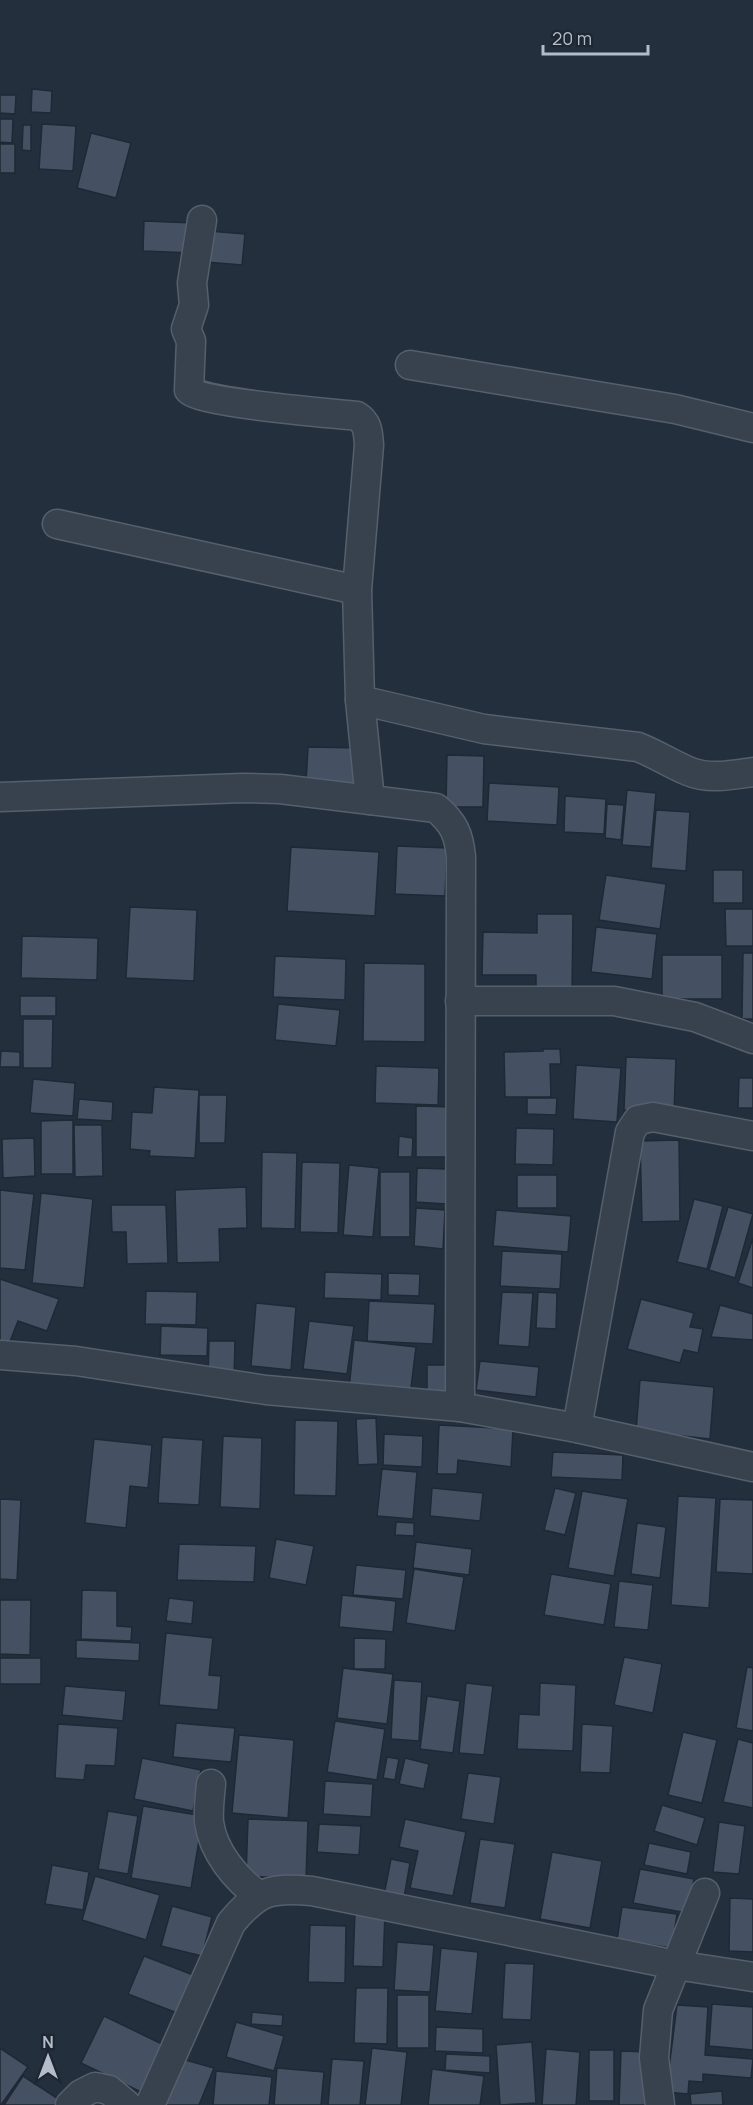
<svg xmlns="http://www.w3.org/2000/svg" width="753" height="2105" viewBox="0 0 753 2105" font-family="Manrope,sans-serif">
<rect width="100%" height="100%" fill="#242f3e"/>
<g fill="#455162" stroke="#1f2835" stroke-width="1.5">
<path d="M32,89L52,91L51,113L31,112Z"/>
<path d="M0,95H16L15,114L0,113Z"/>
<path d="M0,119H13L12,143L0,142Z"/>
<path d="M42,124L76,126L73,171L39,169Z"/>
<path d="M23,125H31V151L22,150Z"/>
<path d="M91,133L131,143L116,198L77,188Z"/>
<rect x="0" y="144" width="15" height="29"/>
<path d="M144,221L194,223L193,253L143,251Z"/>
<path d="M209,231L245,234L242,265L206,262Z"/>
<path d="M308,747L361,748L360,784L306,782Z"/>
<path d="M447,755L484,756L483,807H446Z"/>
<path d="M489,783L559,787L557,825L487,821Z"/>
<path d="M627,790L656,793L651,847L622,845Z"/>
<path d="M565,796L606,799L604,834L564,832Z"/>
<path d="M607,804L624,805L621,840L605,838Z"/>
<path d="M656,810L690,812L686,871L651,868Z"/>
<path d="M397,846L447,848L445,896L395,894Z"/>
<path d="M291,847L379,852L375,916L287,911Z"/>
<rect x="713" y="870" width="30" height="33"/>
<path d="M606,875L666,884L660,929L599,920Z"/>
<path d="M130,907L197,910L194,981L126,978Z"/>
<path d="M725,909H753V946H726Z"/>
<path d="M537,914H573L572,993L536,992V975H482L483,932L537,933Z"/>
<path d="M596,927L657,934L652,979L591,972Z"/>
<path d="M22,936L98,938L97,980L21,978Z"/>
<path d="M743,953H753V1019H742Z"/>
<rect x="662" y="955" width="60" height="44"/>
<path d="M275,956L346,959L345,1000L273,997Z"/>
<path d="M364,963L425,964V1042L363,1041Z"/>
<rect x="20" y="996" width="36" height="20"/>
<path d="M278,1004L340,1010L336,1046L275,1040Z"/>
<path d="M23,1019H53L52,1068H23Z"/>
<path d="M543,1049H560L561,1064H550L551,1097H505L504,1052L543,1051Z"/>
<path d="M1,1051L20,1052V1067H0Z"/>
<path d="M626,1057L676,1059L674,1112L624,1110Z"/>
<path d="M576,1065L621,1068L617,1122L573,1119Z"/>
<path d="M376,1066L439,1068L438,1105L375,1103Z"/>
<path d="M739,1078H753V1108H738Z"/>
<path d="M33,1079L75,1083L73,1116L30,1113Z"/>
<path d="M154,1087L199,1090L195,1158L149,1156L150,1151L130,1149L132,1112L152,1113Z"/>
<path d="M199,1095H227L225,1143H199Z"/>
<path d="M527,1098H557L556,1115L527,1114Z"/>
<path d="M79,1099L113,1102L112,1121L77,1119Z"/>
<path d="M416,1106L454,1107V1157H416Z"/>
<path d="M73,1120V1174H41V1121Z"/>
<path d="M74,1125H102L103,1176L75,1177Z"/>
<path d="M516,1128L554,1129L553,1165L515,1164Z"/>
<path d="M399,1136L413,1138L412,1157H398Z"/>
<path d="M34,1138L35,1176L3,1178L2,1139Z"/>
<path d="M679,1140L680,1221L642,1222L640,1141Z"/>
<path d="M262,1152L297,1153L295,1229L261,1228Z"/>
<path d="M302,1162L340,1163L338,1233L300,1232Z"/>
<path d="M349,1165L379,1168L373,1237L343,1235Z"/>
<path d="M417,1168L446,1169V1204L416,1202Z"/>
<rect x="380" y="1172" width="30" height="65"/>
<rect x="517" y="1175" width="40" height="33"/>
<path d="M246,1187L247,1228L219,1229L220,1262L177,1263L175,1190Z"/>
<path d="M0,1190L34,1194L25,1270L0,1268Z"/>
<path d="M41,1193L93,1199L84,1288L32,1283Z"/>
<path d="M694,1199L723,1206L707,1269L677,1262Z"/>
<path d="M111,1205H166L168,1263L127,1264L126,1232H112Z"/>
<path d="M728,1207L753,1214L735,1278L709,1270Z"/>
<path d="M416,1208L445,1210L443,1249L414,1246Z"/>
<path d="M496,1210L571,1216L568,1252L493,1246Z"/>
<path d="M753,1238V1288L738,1283Z"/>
<path d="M502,1251L562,1254L560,1289L500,1286Z"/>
<path d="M325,1272L382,1274L381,1300L324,1298Z"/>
<path d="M388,1273L420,1274L419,1296L388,1295Z"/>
<path d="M0,1279L59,1299L47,1331L18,1321L9,1344L0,1341Z"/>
<path d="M146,1291L197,1292L196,1325L145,1324Z"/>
<path d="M502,1292L533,1293L529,1347L498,1345Z"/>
<path d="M538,1292L557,1293L556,1329L536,1328Z"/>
<path d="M641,1299L694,1313L690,1327L703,1329L698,1353L684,1350L680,1363L627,1349Z"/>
<path d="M369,1301L435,1304L433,1344L367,1341Z"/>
<path d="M256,1303L296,1307L291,1370L251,1366Z"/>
<path d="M720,1305L753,1314V1340L711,1337Z"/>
<path d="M309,1321L354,1326L347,1374L303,1369Z"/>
<path d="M161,1326L208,1328L207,1356L160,1355Z"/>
<path d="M354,1340L416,1347L410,1396L349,1389Z"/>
<path d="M209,1341H235L234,1380L208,1379Z"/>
<path d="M480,1361L539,1367L536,1397L476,1390Z"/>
<path d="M427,1365H451L452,1393H427Z"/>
<path d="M640,1380L714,1387L710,1439L636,1431Z"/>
<path d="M376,1418L378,1464L358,1465L356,1419Z"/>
<path d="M295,1420L338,1421L336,1496L294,1495Z"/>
<path d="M439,1425L513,1429L511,1467L458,1460L457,1474H437Z"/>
<path d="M384,1434L423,1436L422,1467L383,1465Z"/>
<path d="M223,1436L262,1438L260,1509L220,1507Z"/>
<path d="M162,1437L203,1440L199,1505L158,1503Z"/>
<path d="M94,1439L152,1445L148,1488L130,1486L126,1528L85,1523Z"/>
<path d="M553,1452L623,1455L622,1480L551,1477Z"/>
<path d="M382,1469L417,1472L413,1519L377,1516Z"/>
<path d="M432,1488L483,1493L480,1521L430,1516Z"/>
<path d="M555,1488L576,1493L565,1535L544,1530Z"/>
<path d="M582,1491L628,1499L614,1576L568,1568Z"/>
<path d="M678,1496L716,1498L709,1608L671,1605Z"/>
<path d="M0,1499L21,1500L17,1580L0,1579Z"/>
<path d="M720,1499L753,1500V1574L716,1572Z"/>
<path d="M396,1522L414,1523V1536L395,1535Z"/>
<path d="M637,1523L666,1527L660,1578L631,1574Z"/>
<path d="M276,1539L314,1546L306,1585L269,1578Z"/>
<path d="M416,1542L472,1549L469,1575L413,1568Z"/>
<path d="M179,1544L256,1546L254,1582L177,1580Z"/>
<path d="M356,1565L406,1570L403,1599L353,1595Z"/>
<path d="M414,1569L464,1577L455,1631L406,1623Z"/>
<path d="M551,1574L611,1584L604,1625L544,1615Z"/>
<path d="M619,1581L653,1585L648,1630L614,1627Z"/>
<path d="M82,1590L117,1591V1626L132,1627L131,1641L81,1639Z"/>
<path d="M342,1595L396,1601L393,1632L339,1627Z"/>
<path d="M169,1598L194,1601L192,1624L166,1621Z"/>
<path d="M0,1600H31L30,1655L0,1654Z"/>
<path d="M166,1633L213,1638L209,1675L221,1676L218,1710L159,1705Z"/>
<path d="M354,1638L386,1639L385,1669H354Z"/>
<path d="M76,1640L140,1643L139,1661L76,1658Z"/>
<path d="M624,1657L662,1664L653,1713L614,1705Z"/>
<rect x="0" y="1658" width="41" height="26"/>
<path d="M747,1667L753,1668V1731L736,1728Z"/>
<path d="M343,1668L393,1674L387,1724L337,1718Z"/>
<path d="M394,1680L422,1682L419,1741L391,1739Z"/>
<path d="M466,1683L493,1686L484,1755L459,1753Z"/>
<path d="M540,1683L576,1685L573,1751L517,1749L519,1714L539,1715Z"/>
<path d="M65,1686L126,1691L123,1721L62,1715Z"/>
<path d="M427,1696L460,1701L453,1753L420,1749Z"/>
<path d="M335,1721L385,1729L377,1780L327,1772Z"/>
<path d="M176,1723L235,1728L231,1762L173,1757Z"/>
<path d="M58,1724L118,1728L115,1766L86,1765L84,1780L55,1778Z"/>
<path d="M582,1724L613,1726L610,1773L580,1772Z"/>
<path d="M683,1732L717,1740L702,1803L668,1795Z"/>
<path d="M239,1735L294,1740L288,1818L232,1813Z"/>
<path d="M738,1739L753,1743V1808L723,1802Z"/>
<path d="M387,1757L399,1759L395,1780L383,1778Z"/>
<path d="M142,1758L201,1770L193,1811L134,1799Z"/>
<path d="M405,1758L429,1764L424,1789L399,1784Z"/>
<path d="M468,1773L501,1777L494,1824L461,1819Z"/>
<path d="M325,1781L373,1784L371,1817L323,1814Z"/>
<path d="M662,1805L705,1818L697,1845L654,1831Z"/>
<path d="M143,1806L203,1816L191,1888L131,1878Z"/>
<path d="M108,1811L138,1816L128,1874L98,1869Z"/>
<path d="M248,1819L308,1821L306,1879L246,1876Z"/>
<path d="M405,1819L466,1832L453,1896L410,1888L418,1851L399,1847Z"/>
<path d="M719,1822L745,1826L739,1874L713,1872Z"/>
<path d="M319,1824L361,1826L359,1855L317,1852Z"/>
<path d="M480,1839L515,1844L505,1908L470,1903Z"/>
<path d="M649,1843L691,1852L687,1874L644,1865Z"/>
<path d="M552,1852L602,1861L590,1928L540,1919Z"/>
<path d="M391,1859L410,1863L404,1898L384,1895Z"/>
<path d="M52,1865L89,1872L83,1910L45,1904Z"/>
<path d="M640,1869L694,1879L687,1913L633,1903Z"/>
<path d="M95,1876L160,1895L146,1940L82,1920Z"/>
<path d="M730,1898L753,1899V1952L729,1951Z"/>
<path d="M172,1906L212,1917L202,1956L161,1946Z"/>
<path d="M622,1907L677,1914L672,1948L617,1940Z"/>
<path d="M355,1911L385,1913L383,1967L353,1966Z"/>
<path d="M310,1925L346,1926L345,1983L308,1982Z"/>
<path d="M397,1942L434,1945L430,1992L394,1990Z"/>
<path d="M441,1948L478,1952L472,2014L435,2011Z"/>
<path d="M144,1956L201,1978L185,2016L128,1994Z"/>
<path d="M505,1963L534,1964L531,2020L502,2019Z"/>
<path d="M356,1988H388L387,2044L354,2043Z"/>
<rect x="397" y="1995" width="32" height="53"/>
<path d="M712,2004L753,2007V2050L709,2046Z"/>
<path d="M677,2005L708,2007L705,2055L753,2059L751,2078L703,2074V2082L689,2081L688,2094L666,2092Z"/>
<path d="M252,2012L283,2015L282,2026L251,2024Z"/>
<path d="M104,2016L164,2045L141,2092L81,2063Z"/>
<path d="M236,2022L284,2036L274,2071L226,2057Z"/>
<path d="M436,2027L483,2029V2053L435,2051Z"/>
<path d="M532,2042L536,2103L500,2105L496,2045Z"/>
<path d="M0,2048L28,2067L1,2105H0Z"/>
<path d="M372,2048L407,2052L401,2105H365Z"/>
<path d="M546,2049L580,2052L576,2105H542Z"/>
<rect x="589" y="2050" width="25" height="51"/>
<path d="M621,2051L649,2052L647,2105H619Z"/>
<path d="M446,2054L490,2056V2073L445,2070Z"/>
<path d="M182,2059L214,2068L199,2105H161Z"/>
<path d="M332,2059L364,2061L360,2105H328Z"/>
<path d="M277,2068L324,2072L321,2105H274Z"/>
<path d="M432,2069L484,2076L480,2105H428Z"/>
<path d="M216,2071L272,2077L269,2105H213Z"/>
<path d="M23,2076L60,2100L57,2105H4Z"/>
<path d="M722,2091L723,2105H691L690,2094Z"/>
</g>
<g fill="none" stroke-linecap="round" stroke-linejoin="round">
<defs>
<g id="street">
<path d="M202,220L192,283L194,305L186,329L191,341L189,390C201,403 331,413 357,416C368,423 368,432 369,445L357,590L360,700L484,729L638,747C656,754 671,764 688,771C709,780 732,775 753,772"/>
<path d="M410,365L675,409L753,428"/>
<path d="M57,524L357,590"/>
<path d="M360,700L370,800"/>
<path d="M0,797L242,788L280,789L436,808C454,823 459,835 461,857L460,1407"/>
<path d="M460,1001H614L695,1017L753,1039"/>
<path d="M0,1355L76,1361L266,1390L460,1407L577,1428L753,1467"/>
<path d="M577,1428L630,1132L638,1120L653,1117L753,1136"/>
<path d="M211,1784C210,1796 208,1810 209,1822C213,1852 236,1879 259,1896"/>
<path d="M70,2105L81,2094L95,2087L109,2090L127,2105"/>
<path d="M150,2105L231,1923C258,1891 270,1887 312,1891L676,1965L753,1977"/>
<path d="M660,2105L654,2058L658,2010L705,1893"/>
</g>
</defs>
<use href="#street" stroke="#565f6c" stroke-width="31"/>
<use href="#street" stroke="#38414e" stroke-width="28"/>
</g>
<g transform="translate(48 2057)" stroke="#1d2633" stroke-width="4.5" paint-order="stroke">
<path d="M0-4.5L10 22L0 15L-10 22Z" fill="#b4bcc9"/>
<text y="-9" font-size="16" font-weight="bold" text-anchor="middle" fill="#b4bcc9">N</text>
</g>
<path d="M543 45v9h105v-9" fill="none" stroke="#b4bcc9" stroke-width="3"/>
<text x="552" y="45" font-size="18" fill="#b4bcc9" stroke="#1d2633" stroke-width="4.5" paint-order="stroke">20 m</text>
</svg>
